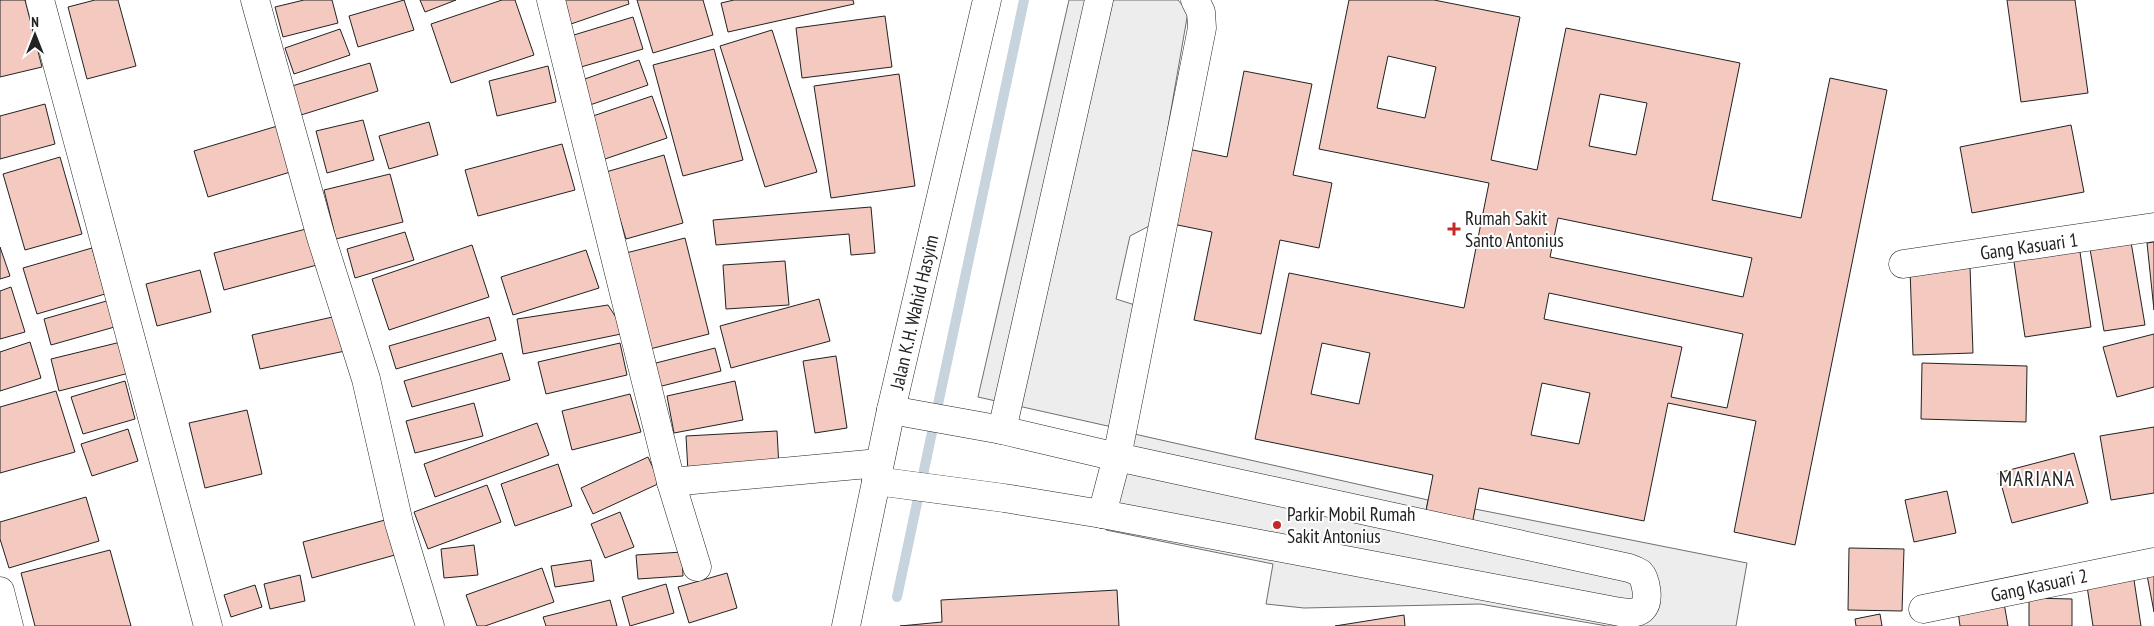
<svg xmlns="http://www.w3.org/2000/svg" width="2154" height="626" viewBox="0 0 2154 626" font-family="'PT Sans Narrow',sans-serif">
<rect width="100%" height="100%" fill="#fff"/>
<g fill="#ededed" stroke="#6f6f6f">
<path d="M1069,0H1178L1188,12L1151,225L1130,236L1116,299L1135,305L1112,427L978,397Z"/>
<path d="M1130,433L1428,500L1424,521L1470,530L1475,509L1747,563L1736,626H1607L1480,604L1304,608L1266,604L1273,564L1106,530Z"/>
</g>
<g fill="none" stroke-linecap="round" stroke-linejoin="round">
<path stroke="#c7d3dd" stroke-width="10" d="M897,597L1024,0"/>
</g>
<g fill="#f3c9c0" stroke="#222" fill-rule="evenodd">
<path d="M0,0H25L42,67L0,77Z"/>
<path d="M95,0H118L136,66L87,79L68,7Z"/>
<path d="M304,0H332L338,23L283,37L275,7Z"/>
<path d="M404,0L414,30L358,47L349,16Z"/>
<path d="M420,0H456L425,12Z"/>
<path d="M502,0H515L534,55L451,83L431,24Z"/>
<path d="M563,0H628L629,4L571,24Z"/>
<path d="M637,0H703L713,35L653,53Z"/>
<path d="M734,0H853L854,4L728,32L721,3Z"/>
<path d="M1349,0H1434L1520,17L1491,160L1537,170L1566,28L1740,63L1712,200L1801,218L1830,78L1887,90L1795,545L1734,532L1756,421L1668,403L1644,521L1479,488L1471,530L1424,521L1433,475L1255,439L1289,273L1464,308L1489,183L1319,149ZM1388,56L1436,67L1425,118L1377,108ZM1600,94L1647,103L1636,155L1589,146ZM1558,218L1752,258L1743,297L1550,257ZM1549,293L1743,334L1727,408L1671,397L1682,347L1544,319ZM1322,343L1370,353L1359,404L1311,394ZM1542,383L1590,393L1579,444L1531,435Z"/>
<path d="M2007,0H2075L2088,93L2021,102Z"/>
<path d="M885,16L892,67L802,78L796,28Z"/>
<path d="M633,17L643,49L574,69L564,38Z"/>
<path d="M340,29L350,55L294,74L285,48Z"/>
<path d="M772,30L817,172L765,187L720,46Z"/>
<path d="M714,49L743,160L683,176L653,65Z"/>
<path d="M639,60L648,85L587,106L579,81Z"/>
<path d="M370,63L378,91L301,115L292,86Z"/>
<path d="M548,66L556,102L497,116L489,81Z"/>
<path d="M1244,71L1312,84L1293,175L1332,183L1319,248L1280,240L1261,334L1194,320L1212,232L1168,223L1183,148L1227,157Z"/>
<path d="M899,74L915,186L831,198L814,86Z"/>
<path d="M652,96L667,138L602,160L587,118Z"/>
<path d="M45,104L55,144L0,159V116Z"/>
<path d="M363,120L374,160L327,173L316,131Z"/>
<path d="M429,122L438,155L389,169L379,136Z"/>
<path d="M284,124L297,170L208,197L194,151Z"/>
<path d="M2071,125L2084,192L1972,213L1960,147Z"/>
<path d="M562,144L575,190L478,216L465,170Z"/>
<path d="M664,155L683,223L626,239L606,172Z"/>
<path d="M60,157L82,234L25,250L3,174Z"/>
<path d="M390,174L403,222L336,239L324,190Z"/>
<path d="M871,207L875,253L851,255L849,234L716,245L713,220Z"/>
<path d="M306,229L317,265L224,290L214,253Z"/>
<path d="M405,232L414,260L355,278L347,249Z"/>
<path d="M2130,236L2145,325L2104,331L2089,243Z"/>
<path d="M685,238L709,334L650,349L626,253Z"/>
<path d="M2154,242V310L2147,243Z"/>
<path d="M472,245L489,297L389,330L372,279Z"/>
<path d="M2079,245L2091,327L2025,337L2013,255Z"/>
<path d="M0,247L10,276L0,279Z"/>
<path d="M92,248L105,294L37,314L23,268Z"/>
<path d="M586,250L599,288L513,315L501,277Z"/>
<path d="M785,261L789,305L726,309L723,265Z"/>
<path d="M1970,266L1973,353L1913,355L1910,269Z"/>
<path d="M200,270L211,312L157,326L146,284Z"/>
<path d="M11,287L25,332L0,339V291Z"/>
<path d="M819,299L830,341L731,368L720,326Z"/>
<path d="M110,300L118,326L51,345L44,319Z"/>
<path d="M608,305L626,333L523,354L517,319Z"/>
<path d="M337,316L345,351L260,369L252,335Z"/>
<path d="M489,317L496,340L396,369L389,346Z"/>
<path d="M2154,334V387L2117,397L2103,347Z"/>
<path d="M129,340L137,371L59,391L51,359Z"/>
<path d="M30,342L41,378L0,391V352Z"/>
<path d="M620,343L627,375L546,394L538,362Z"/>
<path d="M715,348L721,371L658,387L652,364Z"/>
<path d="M502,353L510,380L412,407L404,381Z"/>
<path d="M836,356L847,428L815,433L803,361Z"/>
<path d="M1922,363L2027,366L2026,422L1921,419Z"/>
<path d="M125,381L135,419L83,434L71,397Z"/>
<path d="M735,381L743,420L674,433L667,396Z"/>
<path d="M56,391L75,452L0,473V407Z"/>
<path d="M630,394L641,432L572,450L562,411Z"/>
<path d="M474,403L483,436L415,453L406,421Z"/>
<path d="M247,410L262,474L205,488L189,423Z"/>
<path d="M537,423L549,455L435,497L424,464Z"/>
<path d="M2154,427V493L2111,500L2100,436Z"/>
<path d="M128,429L138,461L92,476L81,444Z"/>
<path d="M777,431L779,467L688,472L686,436Z"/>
<path d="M2074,453L2088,503L2012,523L1998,473Z"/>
<path d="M648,457L660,483L593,514L581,488Z"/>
<path d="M558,464L572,506L515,526L501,484Z"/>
<path d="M487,485L501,522L428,549L414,512Z"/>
<path d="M1947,491L1956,533L1914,542L1905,500Z"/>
<path d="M86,497L99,541L9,568L0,539V522Z"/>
<path d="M620,512L634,547L605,558L591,524Z"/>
<path d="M385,520L395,555L312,578L303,542Z"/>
<path d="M474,545L478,575L444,578L441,549Z"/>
<path d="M1849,548L1904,549L1902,611L1848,610Z"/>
<path d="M110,550L131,626H35L21,573Z"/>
<path d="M682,552L683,576L638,579L636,555Z"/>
<path d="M591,560L594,581L555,587L551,566Z"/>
<path d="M542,568L554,602L485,626H477L466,595Z"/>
<path d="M727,573L737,608L689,623L678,587Z"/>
<path d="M2154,574V612L2147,575Z"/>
<path d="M300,575L305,601L270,609L264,584Z"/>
<path d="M2134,580L2141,626H2093L2087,586Z"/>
<path d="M666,584L674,613L630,626L622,597Z"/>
<path d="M255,585L262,607L231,617L224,595Z"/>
<path d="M1117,590L1119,626H900L942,622L941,600Z"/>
<path d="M2029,598L2072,599V626H2029Z"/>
<path d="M610,600L617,626H546L543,617Z"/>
<path d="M2004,603L2008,626H1960L1958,611Z"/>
<path d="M1880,614L1882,626H1856L1855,619Z"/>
<path d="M1404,615L1405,626H1335Z"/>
</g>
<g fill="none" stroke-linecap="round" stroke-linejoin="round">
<defs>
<g id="minor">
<path d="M40,0L208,626"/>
<path d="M255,0L321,237L366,379L399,523L430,626"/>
<path d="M551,0L671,482L697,567"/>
<path d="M1903,264L2154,227"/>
<path d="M1002,430L1099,0"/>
<path d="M876,481L1004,498L1102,514L1620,612C1628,613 1638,614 1643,608C1650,601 1646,579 1640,573C1637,571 1632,569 1629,568L1117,457L1002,430L891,410"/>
<path d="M671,482L879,463"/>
<path d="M1102,514L1117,457L1202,28L1201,12L1195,0"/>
<path d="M0,591L9,626"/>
<path d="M1923,609L2154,562"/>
</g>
<path id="major" d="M846,626L891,410L987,0"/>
</defs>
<use href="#minor" stroke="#222" stroke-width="29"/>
<use href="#major" stroke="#222" stroke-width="29"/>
<use href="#minor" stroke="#fff" stroke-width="28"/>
<use href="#major" stroke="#fff" stroke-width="28"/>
</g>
<g fill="#c62828" stroke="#fff" stroke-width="2">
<path d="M1451.5 221.5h5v5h5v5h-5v5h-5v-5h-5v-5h5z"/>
<circle cx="1277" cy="525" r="5"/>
</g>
<g text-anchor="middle" stroke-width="4" stroke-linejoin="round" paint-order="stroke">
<g font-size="19" fill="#222" stroke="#fff" text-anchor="start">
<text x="1465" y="225">Rumah Sakit<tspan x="1465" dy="22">Santo Antonius</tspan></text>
<text x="1287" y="521">Parkir Mobil Rumah<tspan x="1287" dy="22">Sakit Antonius</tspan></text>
</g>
<g font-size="19" fill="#222" stroke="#fff">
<text transform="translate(2029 246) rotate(-8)" y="7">Gang Kasuari 1</text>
<text transform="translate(914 312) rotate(-77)" y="7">Jalan K.H. Wahid Hasyim</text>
<text transform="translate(2039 585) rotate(-12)" y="7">Gang Kasuari 2</text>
</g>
<g font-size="21" letter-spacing="1" fill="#222" stroke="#fff">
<text x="2037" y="486">MARIANA</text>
</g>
</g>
<g transform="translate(35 35)" stroke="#ffffff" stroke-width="4" paint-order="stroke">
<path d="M0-4L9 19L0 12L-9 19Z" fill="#222222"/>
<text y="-8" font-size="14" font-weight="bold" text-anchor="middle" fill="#222222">N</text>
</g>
</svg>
